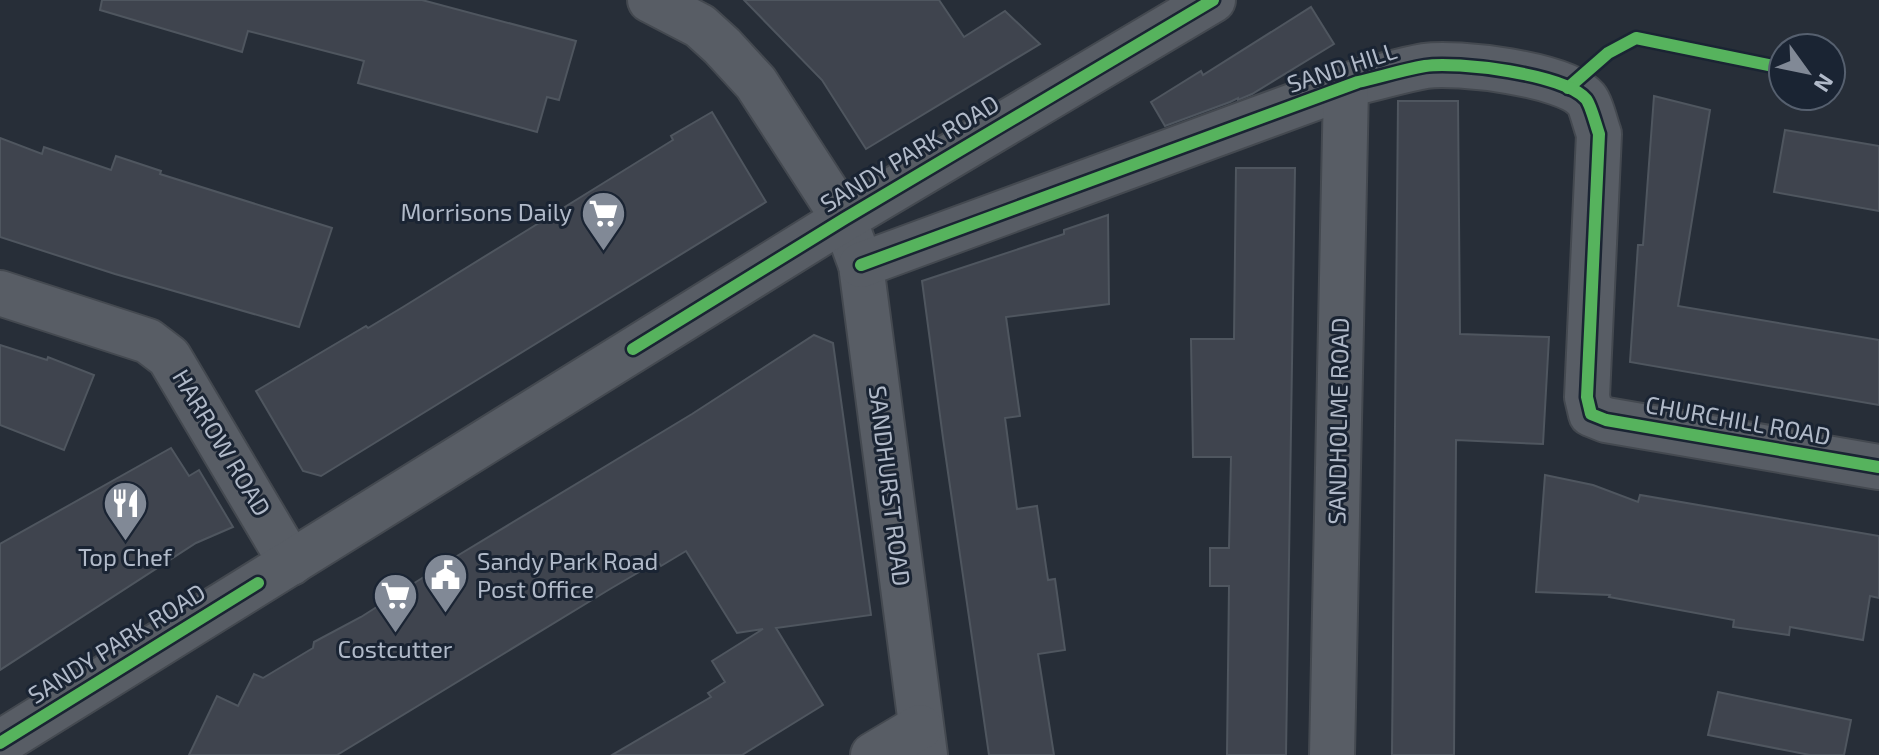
<svg xmlns="http://www.w3.org/2000/svg" width="1879" height="755" viewBox="0 0 1879 755" font-family="'Exo 2',sans-serif">
<rect width="100%" height="100%" fill="#272e38"/>
<g fill="#3f444e" stroke="#4f565f" stroke-width="2">
<path d="M102,0H422L576,41L559,100L547,97L537,132L358,83L364,61L248,31L242,52L100,10Z"/>
<path d="M744,0H939L964,37L1005,11L1040,44L866,149L822,80Z"/>
<path d="M1311,7L1334,44L1252,94L1238,100V98L1230,102L1165,126L1151,102L1201,71L1203,75Z"/>
<path d="M1654,96L1710,110L1678,306L1879,340V405L1630,362L1638,245H1643Z"/>
<path d="M1398,101H1458L1460,334L1549,337L1543,444L1456,440L1454,755H1392Z"/>
<path d="M712,112L766,202L321,476L303,471L256,391L366,326L368,328L403,307L673,140L671,136Z"/>
<path d="M1785,130L1879,146V211L1774,192Z"/>
<path d="M0,138L42,154L44,147L111,170L116,156L161,171L160,174L332,228L299,327L115,274L0,237Z"/>
<path d="M1236,168H1295L1286,755H1227L1229,586H1210V548H1229L1231,457H1193L1191,339H1234Z"/>
<path d="M1108,215L1109,304L1006,317L1020,416L1005,418L1017,509L1037,506L1048,580L1055,579L1065,650L1038,654L1054,755H989L943,438L922,281L1064,234V230Z"/>
<path d="M814,335L833,343L871,615L776,628L823,705L742,755H612L711,697L708,693L725,682L712,661L763,629L737,633L686,551L661,566L658,561L610,589L337,755H189L217,696L238,706L254,674L263,678L313,648L314,642L361,617L452,559L692,414Z"/>
<path d="M0,345L47,360L48,357L94,375L64,450L0,425Z"/>
<path d="M171,448L189,476L199,470L233,527L196,543L0,670V544Z"/>
<path d="M1545,475L1593,485L1638,502L1640,495L1879,536V598L1870,596L1863,640L1790,627L1789,635L1733,627L1734,620L1609,597L1610,595L1536,592Z"/>
<path d="M1718,692L1851,720L1844,755H1810L1708,735Z"/>
</g>
<g fill="none" stroke-linecap="round" stroke-linejoin="round">
<defs>
<g id="street">
<path d="M650,0L700,26L722,46L756,83L844,219L861,265L925,755"/>
<path d="M861,265L1358,82C1380,77 1402,70 1425,66C1456,61 1565,74 1586,99C1591,105 1596,126 1599,134L1587,397L1591,414L1606,420L1879,467"/>
<path d="M0,293L148,341L169,357L291,563"/>
<path d="M0,743L844,219L1213,0"/>
<path d="M873,755L920,727"/>
<path d="M1332,755L1346,87"/>
</g>
</defs>
<use href="#street" stroke="#444950" stroke-width="48"/>
<use href="#street" stroke="#585d65" stroke-width="44"/>
<defs>
<g id="cycleway">
<path d="M1568,88L1608,53L1636,38L1783,68"/>
<path d="M861,265L1358,82C1380,77 1402,70 1425,66C1456,61 1565,74 1586,99C1591,105 1596,126 1599,134L1587,397L1591,414L1606,420L1879,467"/>
<path d="M633,349L844,219L1213,0"/>
<path d="M0,743L258,583"/>
</g>
</defs>
<use href="#cycleway" stroke="#1a2433" stroke-width="17"/>
<use href="#cycleway" stroke="#56b35d" stroke-width="12"/>
</g>
<defs>
<symbol id="supermarket-pin" viewBox="-11 -11 22 30"><path d="M0 17L-7.5 6A9.5 9.5 0 1 1 7.5 6Z" fill="#818996" stroke="#1a2433"/><path d="M-6-5.5h2.5l.6 2H6L4.5 2H-2.5L-4.4-4H-6ZM-1.5 3.2a1.3 1.3 0 1 0 .1 0ZM3 3.2a1.3 1.3 0 1 0 .1 0Z" fill="#fff"/></symbol>
<symbol id="restaurant-pin" viewBox="-11 -11 22 30"><path d="M0 17L-7.5 6A9.5 9.5 0 1 1 7.5 6Z" fill="#818996" stroke="#1a2433"/><path d="M-5-6h1v4h1v-4h1v4h1v-4h1v5L-1.5 .5V6h-2V.5L-5-1ZM5-6V6H3V1.5H1.5Q1.5-4 5-6Z" fill="#fff"/></symbol>
<symbol id="civic-pin" viewBox="-11 -11 22 30"><path d="M0 17L-7.5 6A9.5 9.5 0 1 1 7.5 6Z" fill="#818996" stroke="#1a2433"/><path d="M-.6-6.5H3V-4.5H.6V-3L4-1V1h2V6H-6V1h2V-1L-.6-3ZM-1.2 2.5V6h2.4V2.5Z" fill="#fff"/></symbol>
</defs>
<g fill-rule="evenodd">
<use href="#supermarket-pin" x="578" y="188" width="51" height="69"/>
<use href="#restaurant-pin" x="100" y="478" width="51" height="69"/>
<use href="#civic-pin" x="420" y="550" width="51" height="69"/>
<use href="#supermarket-pin" x="370" y="570" width="51" height="69"/>
</g>
<g text-anchor="middle" stroke-width="6" stroke-linejoin="round" paint-order="stroke">
<g font-size="24" fill="#b1bac9" stroke="#1a2433">
<text transform="translate(1342 68) rotate(-18)" y="8">SAND HILL</text>
<text transform="translate(910 154) rotate(-31)" y="8">SANDY PARK ROAD</text>
<text transform="translate(1339 421) rotate(-89)" y="8">SANDHOLME ROAD</text>
<text transform="translate(1738 421) rotate(10)" y="8">CHURCHILL ROAD</text>
<text transform="translate(221 443) rotate(59)" y="8">HARROW ROAD</text>
<text transform="translate(889 486) rotate(83)" y="8">SANDHURST ROAD</text>
<text transform="translate(117 644) rotate(-32)" y="8">SANDY PARK ROAD</text>
</g>
<g font-size="24" fill="#b1bac9" stroke="#1a2433">
<text x="572" y="221" text-anchor="end">Morrisons Daily</text>
<text x="125" y="566">Top Chef</text>
<text x="477" y="570" text-anchor="start">Sandy Park Road<tspan x="477" dy="28">Post Office</tspan></text>
<text x="395" y="658">Costcutter</text>
</g>
</g>
<g transform="translate(1807 72) rotate(123)"><circle r="38" fill="#1a2433" stroke="#56606f" stroke-width="2"/>
<path d="M0-6L14 30L0 20L-14 30Z" fill="#818996"/>
<text y="-12" font-size="22" font-weight="bold" text-anchor="middle" fill="#b1bac9">N</text>
</g>
</svg>
